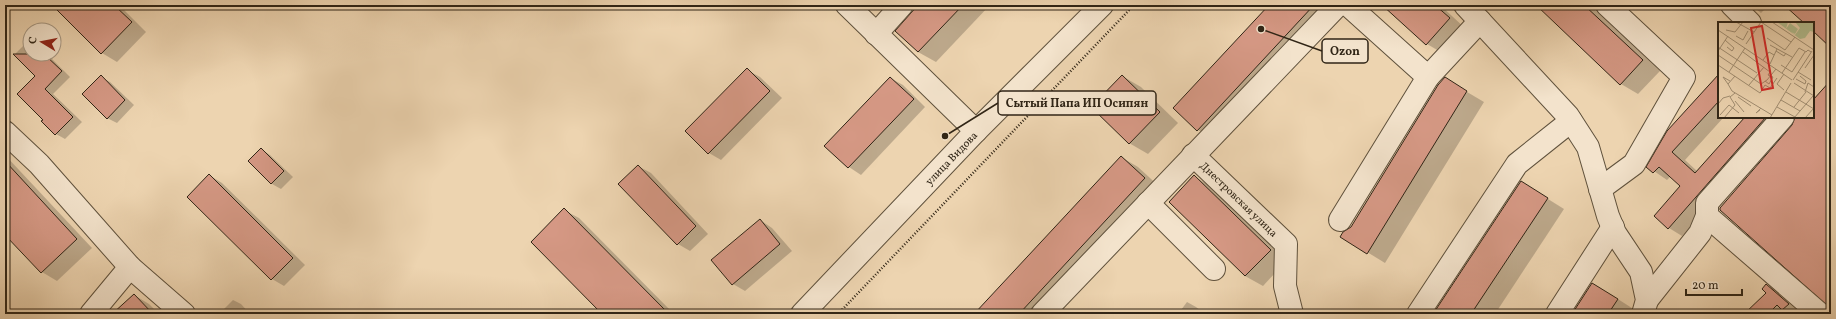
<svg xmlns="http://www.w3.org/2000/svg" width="1836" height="319" viewBox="0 0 1836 319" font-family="Vollkorn,serif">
<rect width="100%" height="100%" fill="#edd4b0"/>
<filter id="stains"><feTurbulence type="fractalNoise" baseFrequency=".005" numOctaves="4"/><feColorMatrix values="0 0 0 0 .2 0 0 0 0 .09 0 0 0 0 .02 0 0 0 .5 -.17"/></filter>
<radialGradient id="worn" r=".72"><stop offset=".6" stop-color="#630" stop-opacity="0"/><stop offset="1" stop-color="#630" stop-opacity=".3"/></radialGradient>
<g fill="#0003">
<path d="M53,5H119L146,32L117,62L102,53Z"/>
<path d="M921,5H990L936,62L918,52Z"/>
<path d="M1271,5H1340L1215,140L1198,130Z"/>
<path d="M1384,5H1440L1466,29L1444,54L1427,44Z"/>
<path d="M1537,5H1590L1660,71L1638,94L1621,84Z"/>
<path d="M1751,5H1769L1761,13Z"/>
<path d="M30,39V54H49L53,58L52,59L70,77L53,94L82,122L65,139L56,134L44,120L37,76L15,54Z"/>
<path d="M747,70L760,77L782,98L721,160L709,153Z"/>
<path d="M1122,76L1141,87L1178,123L1148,154L1129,143Z"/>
<path d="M1719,76V117H1724L1685,160L1697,171L1747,117H1786L1682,236L1669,228L1682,186L1671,176L1667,180L1648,167Z"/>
<path d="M101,77L110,82L134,105L117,123L107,118Z"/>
<path d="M890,78L903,85L925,107L861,175L849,167L826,146Z"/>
<path d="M1462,89L1484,102L1385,263L1341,236L1351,227Z"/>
<path d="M261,149L270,155L293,177L281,189L272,184L249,161Z"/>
<path d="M5,155L92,248L57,281L42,272L5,233Z"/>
<path d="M1121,157L1138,167L1162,189L1046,314H975Z"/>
<path d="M638,166L651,173L708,234L690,251L678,244Z"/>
<path d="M209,175L222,183L305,265L284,286L272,279Z"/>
<path d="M1195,177L1212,187L1287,260L1263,286L1245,276L1170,202Z"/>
<path d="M1521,182L1564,209L1495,314H1434Z"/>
<path d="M564,210L579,218L674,314H604Z"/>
<path d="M760,220L772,228L792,251L745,291L733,284Z"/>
<path d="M1767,285L1775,290L1796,309L1791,314H1745L1767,294Z"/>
<path d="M1610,294L1635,310L1632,314H1573Z"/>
<path d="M134,295L149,304L159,314H114Z"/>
<path d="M233,300L241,304L250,314H221L220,313Z"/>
<path d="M1187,302L1196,307L1205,314H1178Z"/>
</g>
<g fill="#d59884" stroke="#302516">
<path d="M52,5H114L132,22L101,54Z"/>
<path d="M918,5H963L918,52L895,31Z"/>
<path d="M1269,5H1314L1197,131L1173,108Z"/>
<path d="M1382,5H1435L1450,18L1426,45Z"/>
<path d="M1536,5H1584L1643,60L1620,85Z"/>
<path d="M1784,5H1831V48L1813,31V23H1804Z"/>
<path d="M13,54H44L62,71L45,89L73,117L55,135L41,121L43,120L17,94L35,76Z"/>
<path d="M747,68L770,91L708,154L685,131Z"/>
<path d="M1719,74V101L1672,152L1695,173L1745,117H1766L1668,229L1654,216L1680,186L1659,167L1653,173L1646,167L1667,131Z"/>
<path d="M101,75L125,100L107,119L82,94Z"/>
<path d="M1122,75L1160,112L1129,144L1091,107Z"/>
<path d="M890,77L914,99L848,168L824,146Z"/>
<path d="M1445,77L1467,91L1367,254L1340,237L1343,232L1351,227L1438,85Z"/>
<path d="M1831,80V309L1720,210V208L1792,125L1795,117H1813V100Z"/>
<path d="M261,148L284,171L271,184L248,161Z"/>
<path d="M1121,156L1145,178L1019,314H974Z"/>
<path d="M5,161L77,239L41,273L5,235Z"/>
<path d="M638,165L696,226L677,245L618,184Z"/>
<path d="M209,174L293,258L271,280L187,197Z"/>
<path d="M1194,175L1271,250L1245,276L1169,202Z"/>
<path d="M1521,181L1548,198L1471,314H1433Z"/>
<path d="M564,208L669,314H602L531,242Z"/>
<path d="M760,219L780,244L732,285L711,260Z"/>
<path d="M1592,283L1618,299L1608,314H1572Z"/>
<path d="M1766,284L1789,304L1782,310L1777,305L1768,314H1744L1766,293L1762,289Z"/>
<path d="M134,294L153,314H112Z"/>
</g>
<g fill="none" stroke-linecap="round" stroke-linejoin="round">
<defs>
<g id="minor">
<path d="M847,5L976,131"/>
<path d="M1348,5L1428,77L1480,21"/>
<path d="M1465,5L1568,116L1588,147L1608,216L1615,233L1641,272L1647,300L1643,314"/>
<path d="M1732,5L1750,23"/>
<path d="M876,34L902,5"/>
<path d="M1783,117L1707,203V216L1820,314"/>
<path d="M5,132L39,164L130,267L184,314"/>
<path d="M1193,155L1286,244L1285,286L1292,314"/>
<path d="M1600,189L1634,164L1684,77L1607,5"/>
<path d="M1148,203L1214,269"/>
<path d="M1340,220L1428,77"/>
<path d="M1647,300L1700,233L1707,216"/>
<path d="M91,314L130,267"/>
<path d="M802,314L976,131L1102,5"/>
<path d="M1042,314L1338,5"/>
<path d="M1418,314L1517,164L1571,121"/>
<path d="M1557,314L1613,227"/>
</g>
</defs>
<use href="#minor" stroke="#5f513c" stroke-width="24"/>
<path stroke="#302516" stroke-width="2.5" stroke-dasharray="1 2" stroke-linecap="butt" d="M838,314L1134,5"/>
<use href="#minor" stroke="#f3e3cc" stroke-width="22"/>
</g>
<g text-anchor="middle" stroke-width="3" stroke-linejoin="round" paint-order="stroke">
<g font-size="11" fill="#302516" stroke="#f3e3cc">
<text transform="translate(951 158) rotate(-46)" y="4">улица Видова</text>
<text transform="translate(1239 199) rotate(44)" y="4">Днестровская улица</text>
</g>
</g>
<g transform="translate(1718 22)">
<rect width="96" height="96" fill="#edd4b0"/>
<path d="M59,0H70L68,7L72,1L80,7L77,12L73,10L77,13L82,6L77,0H96V10L92,9L87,16L82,17Z" fill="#b3be8f"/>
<path fill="none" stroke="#a18e72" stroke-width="1" d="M18,0L36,10M43,0L73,20M54,0L96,28M0,8L74,58M8,8L17,10L25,0M18,14L25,18L30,9M49,16L67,28L77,15M7,18L16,26L14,29L9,25M28,22L43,0M52,23L74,35M0,25L39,51M0,29L10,14M58,29L66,34L68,31M25,30L52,50L50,53L52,54M0,33L43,62L49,58L58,47M45,38L51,30L56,33M52,42L59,27M0,43L42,71L47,63L52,66L59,56M63,43L74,50L87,30M87,46L96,33M11,50L27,26M80,50L93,58M64,51L81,26L88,30L90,28L93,30M66,52L59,62L66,68M17,54L10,62L14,69L54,93M78,57L87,62L88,59L82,54M75,58L94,29M47,59L51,62L55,55L53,54M76,61L96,74M10,62L5,55L12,59M31,63L46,45M68,70L96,87M87,70L90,61L96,65M20,75L33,84M63,78L82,89M17,79L26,90M0,82L5,76L12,74M59,85L77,95M76,85L88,70M42,88L38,91L43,86M2,93L11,83L21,91M6,96L17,83L12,75L17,71M52,96L73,61M76,96L95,74M87,96L96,86"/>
<path fill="#d62828" fill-opacity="0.15" stroke="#d62828" stroke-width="2" d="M44,4L55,66L44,68L33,6Z"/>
<rect width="96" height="96" fill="none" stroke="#302516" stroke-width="2"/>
</g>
<path fill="none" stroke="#302516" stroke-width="1.5" d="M1261 29L1322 51M945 136L998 103"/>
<g fill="#302516" stroke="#f3e3cc" stroke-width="1.5">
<circle cx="1261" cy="29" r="4"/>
<circle cx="945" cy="136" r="4"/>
</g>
<g fill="#f3e3cc" stroke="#302516" stroke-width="1.5">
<rect x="1322" y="39" width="46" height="24" rx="4"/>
<rect x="998" y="91" width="158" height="24" rx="4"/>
</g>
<g font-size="12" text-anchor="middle" font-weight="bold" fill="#302516">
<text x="1345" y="55">Ozon</text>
<text x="1077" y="107">Сытый Папа ИП Осипян</text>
</g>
<rect width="1836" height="319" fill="none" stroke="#edd4b0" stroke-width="20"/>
<rect x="6" y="6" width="1824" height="307" fill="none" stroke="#302516" stroke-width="2"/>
<rect x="10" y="10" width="1816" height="299" fill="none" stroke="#302516"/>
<g transform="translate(42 42) rotate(280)"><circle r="19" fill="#f3e3cc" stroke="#a59783"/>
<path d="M0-3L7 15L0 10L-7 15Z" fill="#8f2418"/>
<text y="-6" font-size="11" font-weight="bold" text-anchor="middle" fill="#302516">С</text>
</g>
<path d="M1686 289v6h56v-6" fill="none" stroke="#302516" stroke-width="2"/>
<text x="1692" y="289" font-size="12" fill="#302516" stroke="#f3e3cc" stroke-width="3" paint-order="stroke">20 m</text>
<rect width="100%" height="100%" filter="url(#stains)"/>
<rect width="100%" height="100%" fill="url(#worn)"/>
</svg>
